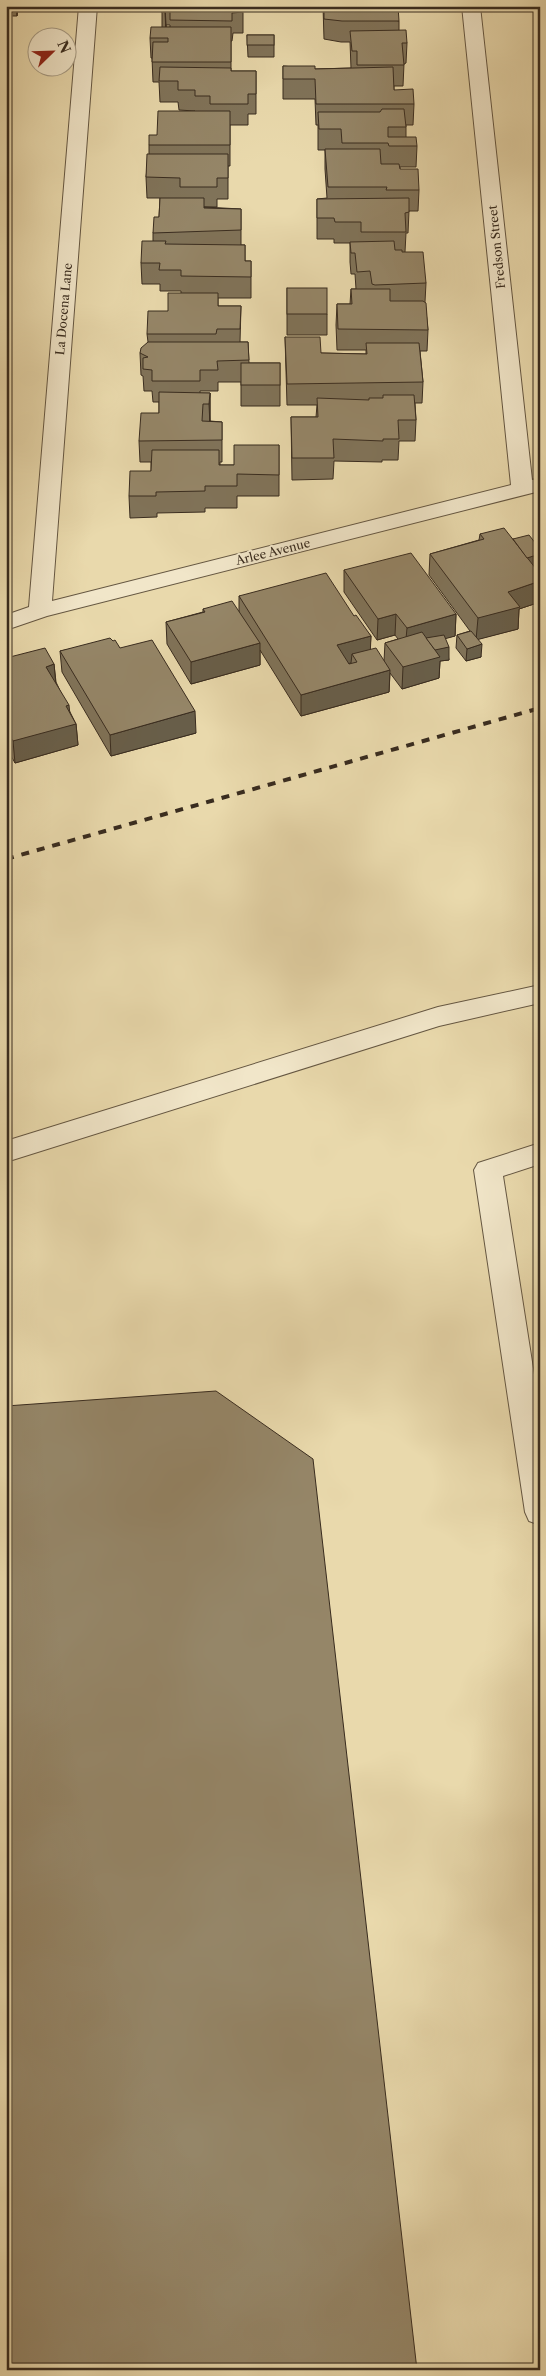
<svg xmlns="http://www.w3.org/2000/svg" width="546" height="2376" viewBox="0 0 546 2376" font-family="'Libre Caslon Text',serif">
<rect width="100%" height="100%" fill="#e9d9ac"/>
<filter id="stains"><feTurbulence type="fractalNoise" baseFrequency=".004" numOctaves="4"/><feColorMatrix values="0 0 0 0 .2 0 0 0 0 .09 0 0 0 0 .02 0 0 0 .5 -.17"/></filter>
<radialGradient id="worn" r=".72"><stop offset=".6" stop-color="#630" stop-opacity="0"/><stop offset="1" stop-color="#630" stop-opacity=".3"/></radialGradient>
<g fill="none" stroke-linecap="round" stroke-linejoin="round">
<defs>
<g id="minor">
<path d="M79,6H97L52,601L511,485L462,6H480L532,480L540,478V491L47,616L6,630V615L29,607Z"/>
<path d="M540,985V1003L439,1026L6,1162V1141L438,1007Z"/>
<path d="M540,1143V1164L503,1176L540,1413V1525L529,1521L525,1512L474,1170L478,1163Z"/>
</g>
</defs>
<use href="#minor" stroke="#655742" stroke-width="2"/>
<use href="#minor" fill="#f1e6c9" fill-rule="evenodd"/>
<path stroke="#392c1f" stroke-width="4" stroke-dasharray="8 8" stroke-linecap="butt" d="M6,859L540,708"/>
</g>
<g fill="#807359" stroke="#392c1f" fill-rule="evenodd">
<path d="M6,6H18L17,16H6Z"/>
<path d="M162,6H243V33H233L232,41H231V71H256V114H248V125H230V166H228V199H217V207H204L241,209V245H245V261H251V298H218V306H241L240,342H248L249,363H280V406H241V382H218V391H200V393H210V421L222,422V462H220V465H234L279,445V496H237V508H205V512L157,513V517L130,518L129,496L151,471V462H140L139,441L159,413V402H153L152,391H144L143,376L141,375L140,353L148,342L147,334L168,311L181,293V291H160V284H142L141,263L153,241V233L159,217L160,198H147L146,177L149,154V145L157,135L195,111L179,110L178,102H160L159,82H153L152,58H151L150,38L162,27ZM166,25H170V27H166Z"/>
<path d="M323,6L399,21V30L407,43L406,63L404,64L403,86H394V90L414,104L413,125H406V137L417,146L416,167H400V169L419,190L418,211H409L408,233H406L405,252L426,283L425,302L428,330L427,351H420L423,382L422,403H415L416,420L415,441H399L398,460H382V462L334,461L333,479L292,480L291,417H316L317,405H287L285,337L321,353L366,354V350H337L336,325L337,304H350L351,289H356L355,274H351L350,262V243H334V239H317V199L327,198L325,169V150H318V125H316L315,99H283V66L315,69L351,68L350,42H341L324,39Z"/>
<path d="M247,35H274V57H248Z"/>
<path d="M287,288L327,314V335H287Z"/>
<path d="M480,534L513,539L540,549V567L535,568L540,574V602L519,609L518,629L478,639L481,657L466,661L456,648L457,635L470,631L429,575L430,554L479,540Z"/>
<path d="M344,570L456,614L455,636L445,638L449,660L440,661L439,678L402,689L390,673L389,692L301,716L260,650V665L191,684L167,644L166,622L203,612V609L239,612V596L354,616L371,636L370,649L384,661L385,643L398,639L395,635L377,640L344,592Z"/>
<path d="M113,641L120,648L196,733L111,756L62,672L60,651Z"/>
<path d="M6,658L54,664L56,682L70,712L76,724L78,745L15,763L6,747Z"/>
</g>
<g fill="#685e49" stroke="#392c1f">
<path d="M16,6H18L17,16Z"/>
<path d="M165,6L166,25V33L165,12Z"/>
<path d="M6,64L8,83L6,96Z"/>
<path d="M210,393V426L209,404Z"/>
<path d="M540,554V567L525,571L526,558Z"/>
<path d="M540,581V602L519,609L518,629L476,640L478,618L508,592Z"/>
<path d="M396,614L395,635L377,640L378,619Z"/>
<path d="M456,614L455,636L405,650L407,628Z"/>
<path d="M371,636L370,658L352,654L351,663L337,666V645Z"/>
<path d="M260,643V665L191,684V662Z"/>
<path d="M482,644L481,657L466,661L467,649Z"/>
<path d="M449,647V660L440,661L439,678L402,689L403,667L430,650Z"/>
<path d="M54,664L56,686L46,667Z"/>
<path d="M390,670L389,692L301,716V695Z"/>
<path d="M69,705L71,725L76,724L78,745L15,763L13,741L66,706Z"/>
<path d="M195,711L196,733L111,756L110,735Z"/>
</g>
<g fill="#958668" stroke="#392c1f">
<path d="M162,6H165V12H161Z"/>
<path d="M170,6H243V12L232,13V21L170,20Z"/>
<path d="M324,6H398L399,21H342L324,19Z"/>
<path d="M151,27H231V62H152L153,42H168V38H150Z"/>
<path d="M406,30L407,43H402L404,65H357V51H352L350,31Z"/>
<rect x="247" y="35" width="27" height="10"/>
<path d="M283,66H315V69L393,67L394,90L413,89L414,104H316L315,79H283Z"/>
<path d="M160,67L231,68V71H256V94H248V104H210V96H195V90H178V81H159Z"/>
<path d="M382,109H404L406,127H388V137H416L417,146H389L388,143H342L341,129H319L318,112H380Z"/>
<path d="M158,111H230V145H149V135H157Z"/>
<path d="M325,149H380L381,164H399L400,169H418L419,190H386L387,187H328Z"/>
<path d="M147,154H228V178H217V187H180V178L146,177Z"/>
<path d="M160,198H204V208L241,209V230L153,233L154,217H159Z"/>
<path d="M409,198V212L405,213L406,232H361V222H335L334,218H317V199Z"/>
<path d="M142,241H166L165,244L245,245V261H251V277L181,276V270H159L160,263H141Z"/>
<path d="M394,241L395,250H402V252H423L426,283L375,285L372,284L370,271L357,272L355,253H351L350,242Z"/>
<rect x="287" y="288" width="40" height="26"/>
<path d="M351,289H390V301H423L426,303L428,330L338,329L337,304H352Z"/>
<path d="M168,293H218V306H241L240,329H217L216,334H147L148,311H168Z"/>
<path d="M285,337H320L321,353L367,354L366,343H419L423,382L287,384Z"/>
<path d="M148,342H248L249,360L217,361L218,370H200V381H152V370L143,369V358L148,357L140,353L141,348Z"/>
<rect x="241" y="363" width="39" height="22"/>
<path d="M159,392L210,393L209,404H203L202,421L222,422V440L139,441L141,413H159Z"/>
<path d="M383,395H414L416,420H398L399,439H383V441L333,439L334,458H292L291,417H318L317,398L369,400V398H383Z"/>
<path d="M234,445H279V475L237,474V486H205V491L156,492V496H129L130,471H151L152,450H219V465H234Z"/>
<path d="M504,528L540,574V581L508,592L520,607L478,618L430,554L484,539L480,534Z"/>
<path d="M529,535L540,549V554L527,558L513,539Z"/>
<path d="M411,553L456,614L407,628L396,614L378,619L344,570Z"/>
<path d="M326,573L354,616L356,615L371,636L337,645L349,664L357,662L352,654L376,648L390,670L301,695L239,596Z"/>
<path d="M232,601L260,643L191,662L166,622L205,612L203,609Z"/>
<path d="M471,631L482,644L467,649L457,635Z"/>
<path d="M422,632L440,657L403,667L385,643Z"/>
<path d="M444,635L449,647L435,650L426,638Z"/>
<path d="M110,638L113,641L115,640L120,648L152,640L195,711L110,735L60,651Z"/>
<path d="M45,648L54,664L46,667L69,705L66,706L76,724L13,741L6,730V674L8,673L6,670V658Z"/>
<path d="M216,1391L313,1459L417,2370H6V1406Z"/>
</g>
<g text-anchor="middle" stroke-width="4" stroke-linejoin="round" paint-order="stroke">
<g font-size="12" fill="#392c1f" stroke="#f1e6c9">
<text transform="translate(497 247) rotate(-96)" y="4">Fredson Street</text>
<text transform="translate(64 309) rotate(-85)" y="4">La Docena Lane</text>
<text transform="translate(273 552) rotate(-14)" y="4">Arlee Avenue</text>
</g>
</g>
<rect width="546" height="2376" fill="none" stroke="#e9d9ac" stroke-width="25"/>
<rect x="8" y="8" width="531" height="2361" fill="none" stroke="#392c1f" stroke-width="2.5"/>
<rect x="12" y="12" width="521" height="2351" fill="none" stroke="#392c1f"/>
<g transform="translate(52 52) rotate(67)"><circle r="24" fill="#f1e6c9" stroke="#a79c85"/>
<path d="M0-4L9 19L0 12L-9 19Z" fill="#8f2418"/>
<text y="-8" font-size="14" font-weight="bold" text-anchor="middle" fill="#392c1f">N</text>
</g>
<rect width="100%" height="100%" filter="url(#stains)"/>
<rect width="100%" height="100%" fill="url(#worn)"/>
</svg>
